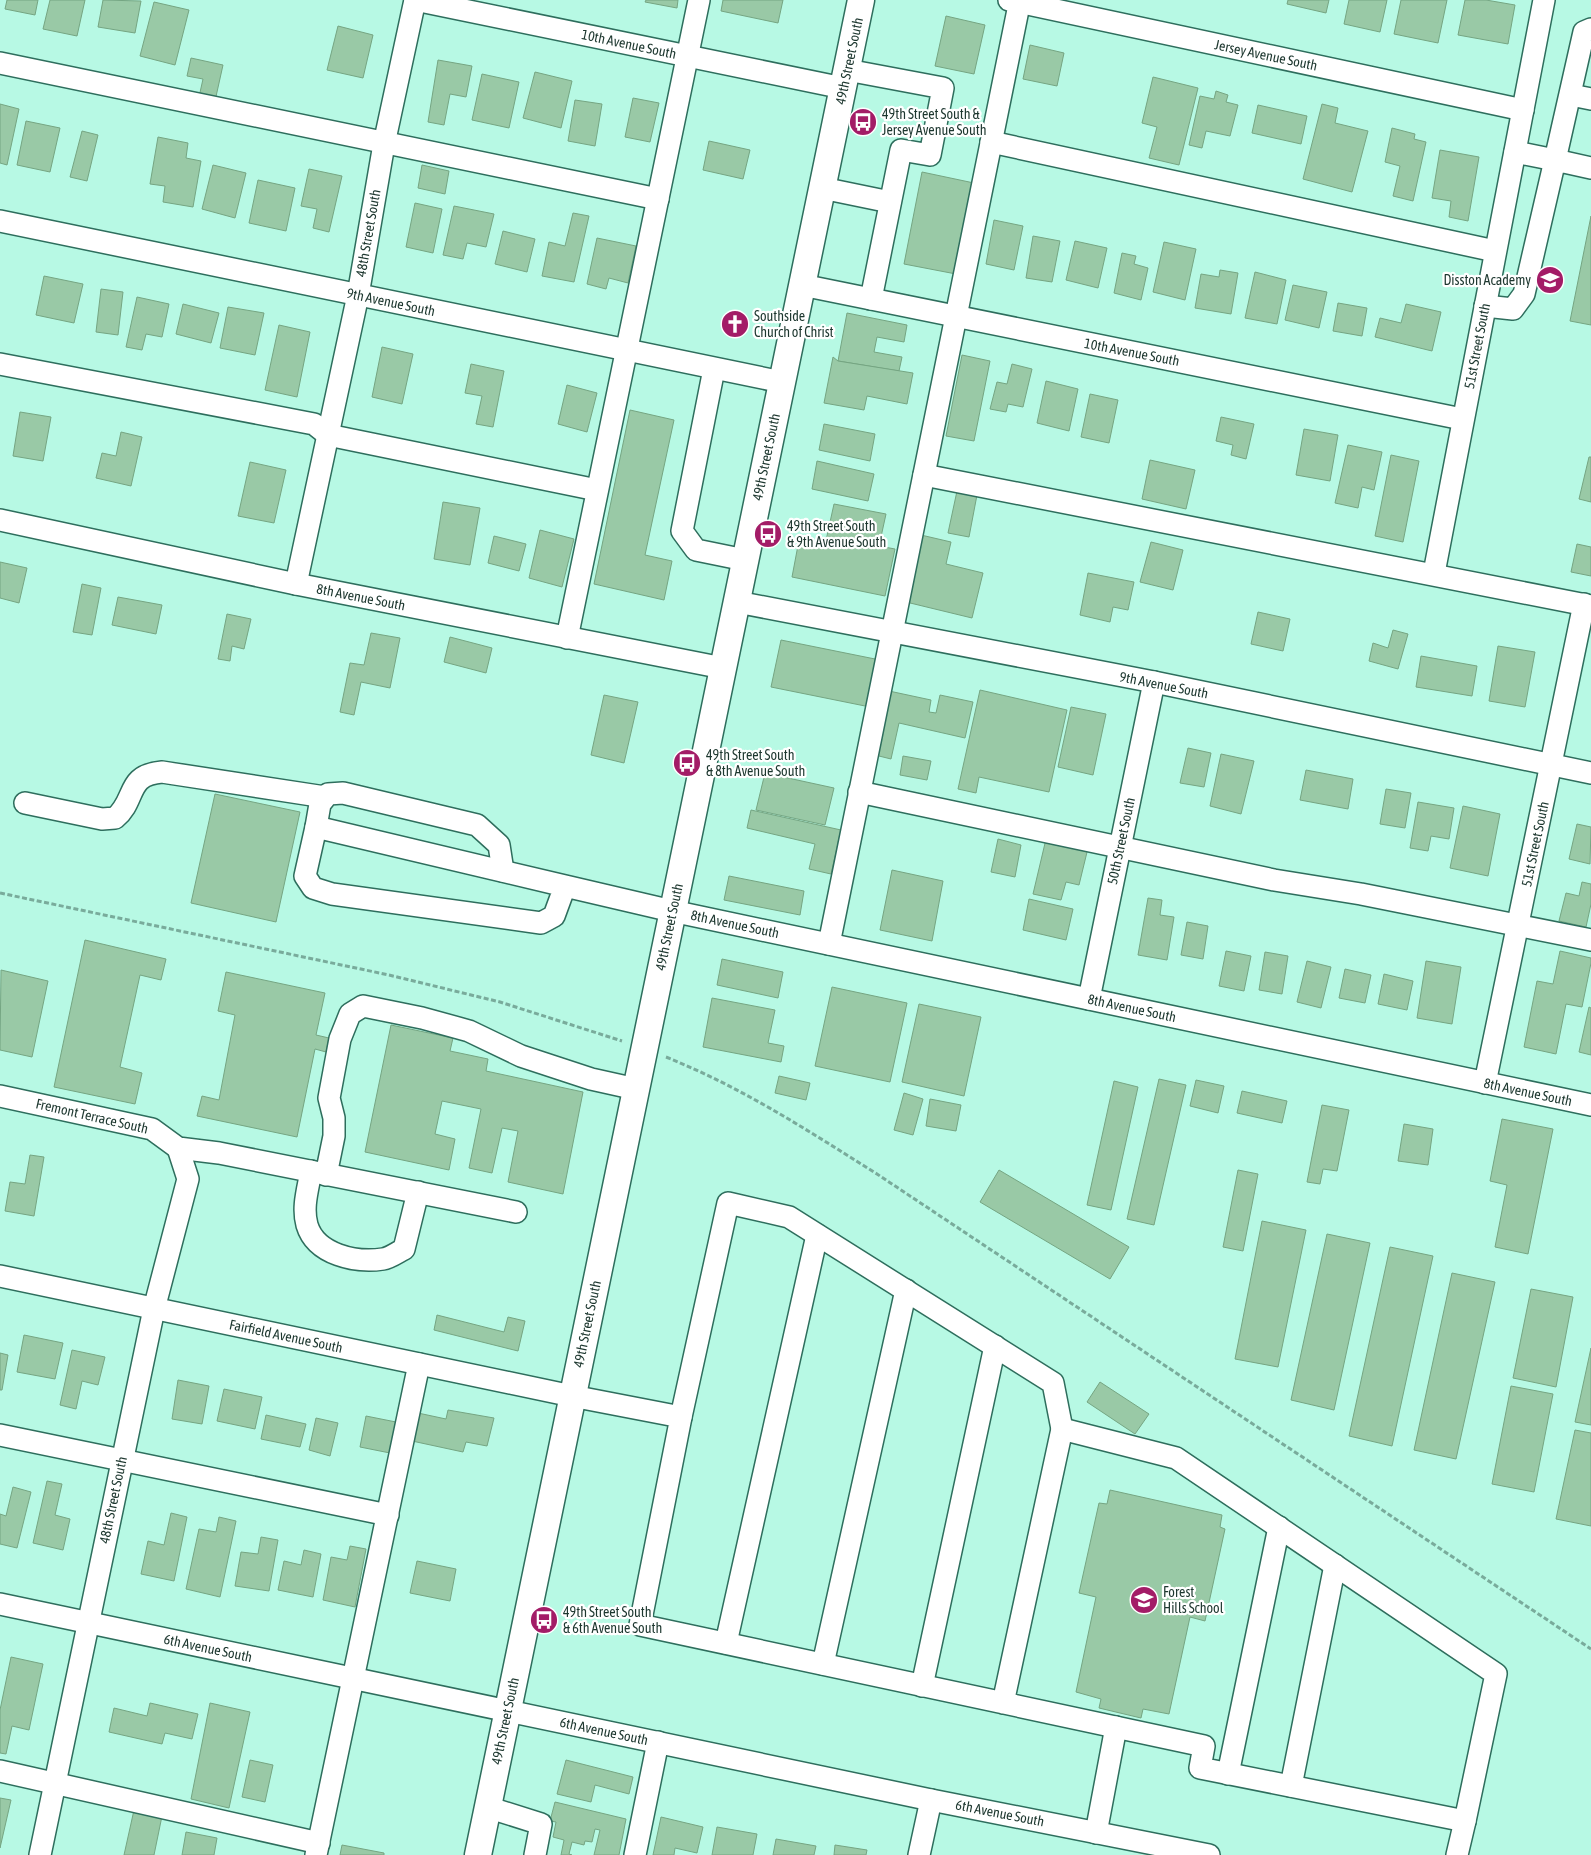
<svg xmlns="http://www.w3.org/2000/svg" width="1591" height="1855" viewBox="0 0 1591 1855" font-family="'Asap Condensed',sans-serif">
<rect width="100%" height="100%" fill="#b7f9e4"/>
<g fill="#99c9a6" stroke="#75a582">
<path d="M7,0H38L35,15L5,9Z"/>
<path d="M50,0H85L77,36L43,29Z"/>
<path d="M103,0L141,1L135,33L98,27Z"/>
<path d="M646,0H678L677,8L645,2Z"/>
<path d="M723,0H783L778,23L721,11Z"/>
<path d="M1288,0H1329L1326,13L1287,4Z"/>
<path d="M1349,0H1387L1380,32L1344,24Z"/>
<path d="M1401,0H1447L1438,43L1394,34Z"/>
<path d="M1465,0H1486L1515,5L1508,44L1458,35Z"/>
<path d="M154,2L189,10L175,65L140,56Z"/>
<path d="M946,16L985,25L974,74L935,66Z"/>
<path d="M338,26L373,35L363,78L327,70Z"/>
<path d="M1030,45L1064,53L1057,86L1023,79Z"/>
<path d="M191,58L223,65L215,101L199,97L203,79L187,76Z"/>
<path d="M438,60L472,66L466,97L450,94L444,125L428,122Z"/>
<path d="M535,72L572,81L561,128L523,118Z"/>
<path d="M482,74L519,82L509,128L472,120Z"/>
<path d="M1153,77L1198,88L1179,165L1149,158L1157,127L1142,123Z"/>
<path d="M1216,91L1228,95L1226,102L1238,105L1230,136L1206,131L1202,148L1189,145L1200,96L1214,99Z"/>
<path d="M633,98L659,103L650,142L625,137Z"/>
<path d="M575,100L602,104L595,146L568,141Z"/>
<path d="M0,104L19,109L7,165L0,163Z"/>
<path d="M1322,104L1338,108L1335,123L1368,131L1352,192L1303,179Z"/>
<path d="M1258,105L1307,116L1301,144L1252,133Z"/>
<path d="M26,121L60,128L50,172L17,165Z"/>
<path d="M1392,128L1415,134L1414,139L1426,142L1413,201L1393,196L1400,166L1385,162Z"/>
<path d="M82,131L98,135L87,181L70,177Z"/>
<path d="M158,137L188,143L186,158L201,161L193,207L163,202L165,186L150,184Z"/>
<path d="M709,141L750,150L743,179L703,170Z"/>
<path d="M1440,150L1479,157L1468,221L1449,217L1451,201L1432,198Z"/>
<path d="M213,165L246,173L235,218L202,209Z"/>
<path d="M422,165L449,171L445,194L418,188Z"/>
<path d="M309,169L342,176L329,232L313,228L317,209L301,206Z"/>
<path d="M922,172L974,183L956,274L904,264Z"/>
<path d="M258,180L295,188L286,231L249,223Z"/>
<path d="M415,203L442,209L433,253L406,247Z"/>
<path d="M454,206L494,214L486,247L467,243L463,259L443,255Z"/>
<path d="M573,213L589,216L574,282L542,276L549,242L565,246Z"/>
<path d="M1591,216V325L1570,321Z"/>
<path d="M994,220L1023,226L1014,270L986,264Z"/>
<path d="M503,231L535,239L527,272L495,264Z"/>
<path d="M1033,236L1060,241L1052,282L1026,278Z"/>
<path d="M597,238L636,246L628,283L609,278L606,289L587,284Z"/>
<path d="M1075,241L1107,248L1098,288L1066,280Z"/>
<path d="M1164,242L1196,249L1185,300L1153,292Z"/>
<path d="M1122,253L1136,256L1134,264L1148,268L1141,300L1114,293Z"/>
<path d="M1220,270L1238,273L1231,314L1195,308L1201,274L1219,277Z"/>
<path d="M1255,272L1286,280L1277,324L1245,318Z"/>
<path d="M44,276L83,284L74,323L36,315Z"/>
<path d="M1293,285L1327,292L1319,328L1285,320Z"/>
<path d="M101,289L123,292L118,335L96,332Z"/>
<path d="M137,297L169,304L162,337L146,334L142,350L126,347Z"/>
<path d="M1338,303L1367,308L1362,336L1333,331Z"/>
<path d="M183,304L219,313L211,343L176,334Z"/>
<path d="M1406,304L1441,312L1432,351L1375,337L1380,318L1401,323Z"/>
<path d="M228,307L264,313L255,355L220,348Z"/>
<path d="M847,313L907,325L904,342L877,337L874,352L902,357L899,371L838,361Z"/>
<path d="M279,325L310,332L297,397L265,390Z"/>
<path d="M382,347L413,354L402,404L372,397Z"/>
<path d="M962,355L990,361L974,441L946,436Z"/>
<path d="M833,357L838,361L913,373L907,404L867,396L864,410L824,403Z"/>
<path d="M471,364L504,371L493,427L476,424L482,396L465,393Z"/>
<path d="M1012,364L1032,369L1023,407L1008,404L1006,412L990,409L997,382L1007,384Z"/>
<path d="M1046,381L1078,389L1069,431L1037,423Z"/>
<path d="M567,385L597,393L587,432L558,424Z"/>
<path d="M1090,394L1118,400L1109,443L1081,437Z"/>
<path d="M630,410L674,420L645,555L672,561L664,600L594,584Z"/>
<path d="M20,412L51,417L43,461L13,456Z"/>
<path d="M1221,417L1254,424L1246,459L1231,455L1233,445L1216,441Z"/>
<path d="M824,424L875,434L870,461L819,450Z"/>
<path d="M1304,429L1338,435L1330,481L1296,475Z"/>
<path d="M121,432L142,437L131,486L96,478L102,453L116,456Z"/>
<path d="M1348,445L1382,452L1374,490L1362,487L1358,508L1335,503Z"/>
<path d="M1391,455L1419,461L1403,542L1375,536Z"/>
<path d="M1589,457H1591V502L1579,499Z"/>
<path d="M1150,460L1195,470L1186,509L1142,499Z"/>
<path d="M817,461L874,474L868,501L812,489Z"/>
<path d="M250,462L286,470L274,523L238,516Z"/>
<path d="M957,491L977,495L969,537L948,533Z"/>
<path d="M443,502L480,508L470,565L434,559Z"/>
<path d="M834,504L886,514L879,546L895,549L885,596L792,577L799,540L825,545Z"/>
<path d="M540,530L574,539L562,587L529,578Z"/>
<path d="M921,535L951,542L946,564L983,573L972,618L906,602Z"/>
<path d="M494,536L526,544L519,571L488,563Z"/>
<path d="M1151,542L1183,550L1173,590L1140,582Z"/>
<path d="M1577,544L1591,547V576L1571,572Z"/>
<path d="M0,562L27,568L19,603L0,598Z"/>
<path d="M1088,573L1134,582L1128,610L1113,607L1110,622L1080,615Z"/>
<path d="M82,584L101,588L92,635L73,632Z"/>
<path d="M118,597L162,605L156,634L112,625Z"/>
<path d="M1258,612L1290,619L1283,651L1251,644Z"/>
<path d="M227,614L251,619L244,649L232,646L230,661L218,659Z"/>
<path d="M1393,630L1408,634L1398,669L1369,661L1373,643L1388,648Z"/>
<path d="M371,633L400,638L390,688L361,682L354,715L340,712L350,663L364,665Z"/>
<path d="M450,637L492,648L486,673L444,662Z"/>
<path d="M781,640L880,660L870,707L771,687Z"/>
<path d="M1498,646L1535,652L1525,707L1489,701Z"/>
<path d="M1421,656L1477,666L1472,696L1416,687Z"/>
<path d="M980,690L1067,710L1049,792L979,777L976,793L958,789Z"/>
<path d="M889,691L931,700L929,712L936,713L940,695L973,702L965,738L899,723L891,759L875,755Z"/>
<path d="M604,695L638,702L624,763L591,755Z"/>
<path d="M1071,707L1106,714L1093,775L1058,767Z"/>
<path d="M1188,748L1211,753L1204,787L1180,783Z"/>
<path d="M1221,754L1254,761L1241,814L1210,806Z"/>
<path d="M903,756L931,761L927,780L900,775Z"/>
<path d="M1306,770L1353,779L1348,809L1300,800Z"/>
<path d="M765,773L834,788L825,825L756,810Z"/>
<path d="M1386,789L1411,793L1405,828L1380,824Z"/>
<path d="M215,794L300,812L276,922L191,903Z"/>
<path d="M1418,802L1454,808L1449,839L1431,836L1428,851L1410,848Z"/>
<path d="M1463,806L1500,814L1488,876L1450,868Z"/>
<path d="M751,810L841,830L831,874L809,869L815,844L747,828Z"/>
<path d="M1577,824L1591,827L1590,864L1569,859Z"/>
<path d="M998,839L1021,845L1015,877L991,872Z"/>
<path d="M1046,839L1088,848L1079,885L1066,882L1061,900L1033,894Z"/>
<path d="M892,870L943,881L932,941L880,930Z"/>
<path d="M729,876L804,891L800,915L724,900Z"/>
<path d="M1582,882L1591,884V904L1586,927L1559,921L1566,893L1579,896Z"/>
<path d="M1148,898L1162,900L1160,915L1174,917L1167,960L1138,955Z"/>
<path d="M1029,899L1073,909L1066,940L1023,930Z"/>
<path d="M1187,922L1208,926L1203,959L1181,955Z"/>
<path d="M85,940L166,959L161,980L140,975L120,1067L142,1073L135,1104L54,1087Z"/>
<path d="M1226,951L1251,956L1244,991L1219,986Z"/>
<path d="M1560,951L1591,958V963L1582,1007L1566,1004L1556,1054L1524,1047L1537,981L1553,984Z"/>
<path d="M1265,952L1288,956L1282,994L1259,990Z"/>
<path d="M722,959L783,972L778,998L717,985Z"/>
<path d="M1307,961L1331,967L1321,1008L1297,1002Z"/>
<path d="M1426,961L1461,967L1452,1024L1417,1018Z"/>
<path d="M1345,969L1371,975L1365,1003L1339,998Z"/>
<path d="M1,970L48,981L32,1057L0,1050Z"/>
<path d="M226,972L325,993L316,1035L329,1038L326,1052L315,1049L297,1137L197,1116L202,1096L219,1100L235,1015L218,1011Z"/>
<path d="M1384,974L1413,981L1407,1010L1378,1004Z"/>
<path d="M832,987L907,1003L890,1082L815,1066Z"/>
<path d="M712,998L775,1010L768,1043L784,1046L781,1062L703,1047Z"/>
<path d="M919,1004L981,1017L964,1096L902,1082Z"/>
<path d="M1589,1007L1591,1008V1055L1579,1052Z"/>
<path d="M391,1025L453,1038L450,1051L488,1059L486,1071L583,1092L563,1194L508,1182L518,1131L502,1128L492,1173L469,1168L481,1109L442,1101L435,1134L455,1139L449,1170L365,1152Z"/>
<path d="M779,1076L810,1083L806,1100L775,1093Z"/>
<path d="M1159,1079L1186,1085L1154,1225L1127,1219Z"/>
<path d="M1196,1080L1224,1086L1218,1113L1190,1106Z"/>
<path d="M1114,1081L1138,1087L1111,1210L1087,1205Z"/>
<path d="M1242,1091L1287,1101L1282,1123L1237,1113Z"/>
<path d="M904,1093L923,1099L913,1135L894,1130Z"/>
<path d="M930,1099L961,1105L956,1131L926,1126Z"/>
<path d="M1322,1105L1349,1110L1337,1171L1323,1169L1320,1184L1307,1182Z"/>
<path d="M1502,1119L1553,1129L1528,1254L1495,1247L1507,1185L1490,1181Z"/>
<path d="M1404,1124L1433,1129L1428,1165L1398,1161Z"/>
<path d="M30,1155L44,1157L34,1216L5,1211L10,1182L25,1184Z"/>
<path d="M999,1170L1129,1247L1110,1279L980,1202Z"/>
<path d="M1238,1170L1258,1174L1243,1251L1223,1247Z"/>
<path d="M1262,1221L1306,1230L1278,1367L1235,1359Z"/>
<path d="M1327,1234L1370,1243L1334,1410L1291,1400Z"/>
<path d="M1390,1247L1433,1256L1392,1446L1349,1436Z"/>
<path d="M1452,1273L1495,1282L1456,1459L1414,1450Z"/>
<path d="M1531,1289L1573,1297L1556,1387L1513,1378Z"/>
<path d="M437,1315L504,1332L508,1317L525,1321L518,1351L434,1330Z"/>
<path d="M24,1335L63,1343L55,1379L17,1372Z"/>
<path d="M1591,1348V1425L1575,1422Z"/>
<path d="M72,1350L105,1357L98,1385L82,1381L76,1409L60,1405Z"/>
<path d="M0,1353L8,1355L2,1390H0Z"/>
<path d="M178,1380L209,1386L202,1424L172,1419Z"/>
<path d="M1100,1382L1149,1414L1135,1434L1087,1402Z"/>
<path d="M1511,1386L1553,1394L1534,1492L1492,1484Z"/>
<path d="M224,1389L262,1397L255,1429L217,1421Z"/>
<path d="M448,1410L494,1418L487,1446L466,1442L463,1452L412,1441L418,1413L446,1419Z"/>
<path d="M266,1415L306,1424L300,1447L261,1439Z"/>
<path d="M366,1416L396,1422L390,1453L360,1447Z"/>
<path d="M316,1418L338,1423L330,1456L309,1450Z"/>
<path d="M1575,1430L1591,1433V1526L1556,1519Z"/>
<path d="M47,1481L62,1484L55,1515L70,1519L63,1550L33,1543Z"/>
<path d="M13,1487L31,1492L17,1548L0,1544V1514L6,1516Z"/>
<path d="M1110,1490L1222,1515L1220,1527L1225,1529L1205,1621L1190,1617L1169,1714L1143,1709L1141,1718L1099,1708L1101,1699L1076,1692L1096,1597L1079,1593L1099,1503L1107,1504Z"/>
<path d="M171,1513L187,1517L174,1581L141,1574L148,1541L164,1545Z"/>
<path d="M219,1517L236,1521L220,1597L186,1589L199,1529L216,1532Z"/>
<path d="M261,1537L278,1540L269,1591L235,1586L241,1552L258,1554Z"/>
<path d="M350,1546L366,1549L355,1607L323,1600L331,1557L347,1560Z"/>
<path d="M304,1550L321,1554L313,1597L278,1590L284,1561L301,1565Z"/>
<path d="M417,1561L456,1569L450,1601L410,1593Z"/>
<path d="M11,1657L43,1664L29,1730L12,1726L6,1754L0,1753V1710Z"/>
<path d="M150,1703L198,1714L192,1739L165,1733L162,1744L109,1732L114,1708L147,1716Z"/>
<path d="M210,1703L250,1712L229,1808L191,1799Z"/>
<path d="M250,1760L273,1765L265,1802L242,1797Z"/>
<path d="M566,1760L633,1777L629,1794L595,1785L591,1802L557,1794Z"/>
<path d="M0,1798L11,1800L0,1848Z"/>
<path d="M555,1802L626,1819L619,1855H594L600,1830L595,1829L592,1842L585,1841L584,1845L572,1842L569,1854L572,1855H561L564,1840L553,1837L556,1822L550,1821Z"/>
<path d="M134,1810L162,1816L154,1855H124Z"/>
<path d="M661,1817L703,1827L697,1853L675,1848L674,1855H653Z"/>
<path d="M717,1827L757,1834L753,1855H712Z"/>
<path d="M186,1832L217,1838L214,1855H182Z"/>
<path d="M776,1839L816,1846L814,1855H773Z"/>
<path d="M342,1845L384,1853V1855H340Z"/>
<path d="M835,1845L867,1850L866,1855H834Z"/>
</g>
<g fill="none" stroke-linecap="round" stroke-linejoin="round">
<defs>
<g id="minor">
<path d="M415,0L843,88"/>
<path d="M1009,0L1523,110"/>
<path d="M0,63L658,199"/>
<path d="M847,70L943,88L930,155L901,150L871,299"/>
<path d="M1571,95L1591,99"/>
<path d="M991,142L1495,251"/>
<path d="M1515,152L1555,160L1584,32L1591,29"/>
<path d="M822,188L890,202"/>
<path d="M0,221L782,382"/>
<path d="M802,285L1462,419"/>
<path d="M1485,306L1513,309L1524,294L1555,160L1591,168"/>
<path d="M0,364L314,424L328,435L597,490"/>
<path d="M714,369L682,531L696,550L745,560"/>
<path d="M924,475L1591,606"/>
<path d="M0,520L296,584L723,668"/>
<path d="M1434,573L1544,0"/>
<path d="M296,584L358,295L384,144L415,0"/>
<path d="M737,602L1154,682L1591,773"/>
<path d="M567,638L699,0"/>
<path d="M859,792L1274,880L1361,894L1591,940"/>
<path d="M25,803L102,819L115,818C137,800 125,775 162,772L325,797"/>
<path d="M316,827L320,804L328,794L343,793L477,825L499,845L503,871"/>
<path d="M565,886L554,916L541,923L332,894L313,888L305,876L316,827L565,886L672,911L1591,1105"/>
<path d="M829,944L1020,0"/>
<path d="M1089,999L1154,682"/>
<path d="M1485,1083L1584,604"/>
<path d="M0,1096L152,1129L178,1148L219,1153L516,1212"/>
<path d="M311,1171C308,1189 302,1207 307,1225C316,1255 356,1263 383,1259C390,1258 398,1252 404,1249L418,1192"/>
<path d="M326,1175L334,1136V1118L329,1098L340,1039L350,1014L363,1006L422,1018L469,1031L521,1056L591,1079L636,1089"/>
<path d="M0,1276L572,1396L681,1417L640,1625L1204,1746L1200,1768L1465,1821L1496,1674L1176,1458L1062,1429L1003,1703"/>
<path d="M681,1417L728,1203L789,1217L1053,1383L1062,1429"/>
<path d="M0,1435L388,1515"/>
<path d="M0,1604L931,1800L1209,1855"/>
<path d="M726,1643L817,1235"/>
<path d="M823,1664L906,1290"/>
<path d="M922,1686L995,1346"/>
<path d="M0,1771L319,1843"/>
<path d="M1228,1774L1279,1527"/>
<path d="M1291,1786L1335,1565"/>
<path d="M487,1807L541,1824L535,1855"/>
<path d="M1096,1833L1116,1727"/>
<path d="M40,1855L154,1309L188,1179L178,1148"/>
<path d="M316,1855L419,1364"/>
<path d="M635,1855L658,1742"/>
<path d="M919,1855L931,1800"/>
<path d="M1457,1855L1465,1821"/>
</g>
<path id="major" d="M478,1855L861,0"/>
</defs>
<use href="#minor" stroke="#2e6e5d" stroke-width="24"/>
<use href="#major" stroke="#2e6e5d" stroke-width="29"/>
<g stroke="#79ab9b" stroke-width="3" stroke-dasharray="5 2.5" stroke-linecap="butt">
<path d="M0,893L389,975L500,1002L622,1041"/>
<path d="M666,1057C743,1088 807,1130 877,1174L1591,1649"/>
</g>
<use href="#minor" stroke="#fff" stroke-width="21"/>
<use href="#major" stroke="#fff" stroke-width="26"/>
</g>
<defs>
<symbol id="bus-disc" viewBox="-11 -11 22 22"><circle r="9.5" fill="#a31c67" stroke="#fff"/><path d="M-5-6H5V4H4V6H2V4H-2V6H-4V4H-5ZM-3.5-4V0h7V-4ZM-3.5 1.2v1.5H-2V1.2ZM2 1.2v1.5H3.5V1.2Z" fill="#fff"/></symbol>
<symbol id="school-disc" viewBox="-11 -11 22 22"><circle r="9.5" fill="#a31c67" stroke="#fff"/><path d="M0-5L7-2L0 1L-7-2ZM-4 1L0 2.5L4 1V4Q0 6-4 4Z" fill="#fff"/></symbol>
<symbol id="church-disc" viewBox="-11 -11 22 22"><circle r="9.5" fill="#a31c67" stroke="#fff"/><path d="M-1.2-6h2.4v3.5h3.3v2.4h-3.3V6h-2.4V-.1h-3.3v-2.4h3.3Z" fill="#fff"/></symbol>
</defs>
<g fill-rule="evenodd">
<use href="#bus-disc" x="847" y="106" width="32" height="32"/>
<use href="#school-disc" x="1534" y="264" width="32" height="32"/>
<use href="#church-disc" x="719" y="308" width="32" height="32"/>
<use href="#bus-disc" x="752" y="518" width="32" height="32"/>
<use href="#bus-disc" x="671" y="747" width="32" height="32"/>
<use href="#school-disc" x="1128" y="1584" width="32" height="32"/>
<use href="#bus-disc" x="528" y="1604" width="32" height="32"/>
</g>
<g text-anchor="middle" stroke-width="4.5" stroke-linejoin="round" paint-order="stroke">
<g font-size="14" fill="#1d372f" stroke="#fff">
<text transform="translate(629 44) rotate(12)" y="5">10th Avenue South</text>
<text transform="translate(1266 55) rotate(12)" y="5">Jersey Avenue South</text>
<text transform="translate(849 61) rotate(-78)" y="5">49th Street South</text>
<text transform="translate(368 233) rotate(-80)" y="5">48th Street South</text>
<text transform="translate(391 302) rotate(12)" y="5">9th Avenue South</text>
<text transform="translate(1477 346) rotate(-79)" y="5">51st Street South</text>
<text transform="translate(1132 352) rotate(11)" y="5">10th Avenue South</text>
<text transform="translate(766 457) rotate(-78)" y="5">49th Street South</text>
<text transform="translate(361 597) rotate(11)" y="5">8th Avenue South</text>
<text transform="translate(1164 685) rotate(11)" y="5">9th Avenue South</text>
<text transform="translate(1121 841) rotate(-78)" y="5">50th Street South</text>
<text transform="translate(1535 844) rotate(-78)" y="5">51st Street South</text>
<text transform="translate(735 924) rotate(12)" y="5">8th Avenue South</text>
<text transform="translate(669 927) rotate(-78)" y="5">49th Street South</text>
<text transform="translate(1132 1008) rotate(12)" y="5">8th Avenue South</text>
<text transform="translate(1528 1092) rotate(12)" y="5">8th Avenue South</text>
<text transform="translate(92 1116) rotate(13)" y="5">Fremont Terrace South</text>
<text transform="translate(587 1324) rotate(-78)" y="5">49th Street South</text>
<text transform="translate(286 1336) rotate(12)" y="5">Fairfield Avenue South</text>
<text transform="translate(113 1500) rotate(-78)" y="5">48th Street South</text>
<text transform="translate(208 1648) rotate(12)" y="5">6th Avenue South</text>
<text transform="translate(505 1721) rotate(-78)" y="5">49th Street South</text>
<text transform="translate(604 1731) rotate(12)" y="5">6th Avenue South</text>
<text transform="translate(1000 1813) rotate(11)" y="5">6th Avenue South</text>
</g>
<g font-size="14" fill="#1d372f" stroke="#fff" text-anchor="start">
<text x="882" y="119">49th Street South &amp;<tspan x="882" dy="16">Jersey Avenue South</tspan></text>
<text x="1531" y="285" text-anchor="end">Disston Academy</text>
<text x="754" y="321">Southside<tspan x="754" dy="16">Church of Christ</tspan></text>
<text x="787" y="531">49th Street South<tspan x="787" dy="16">&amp; 9th Avenue South</tspan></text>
<text x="706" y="760">49th Street South<tspan x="706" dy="16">&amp; 8th Avenue South</tspan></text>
<text x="1163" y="1597">Forest<tspan x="1163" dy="16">Hills School</tspan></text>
<text x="563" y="1617">49th Street South<tspan x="563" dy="16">&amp; 6th Avenue South</tspan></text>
</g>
</g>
</svg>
